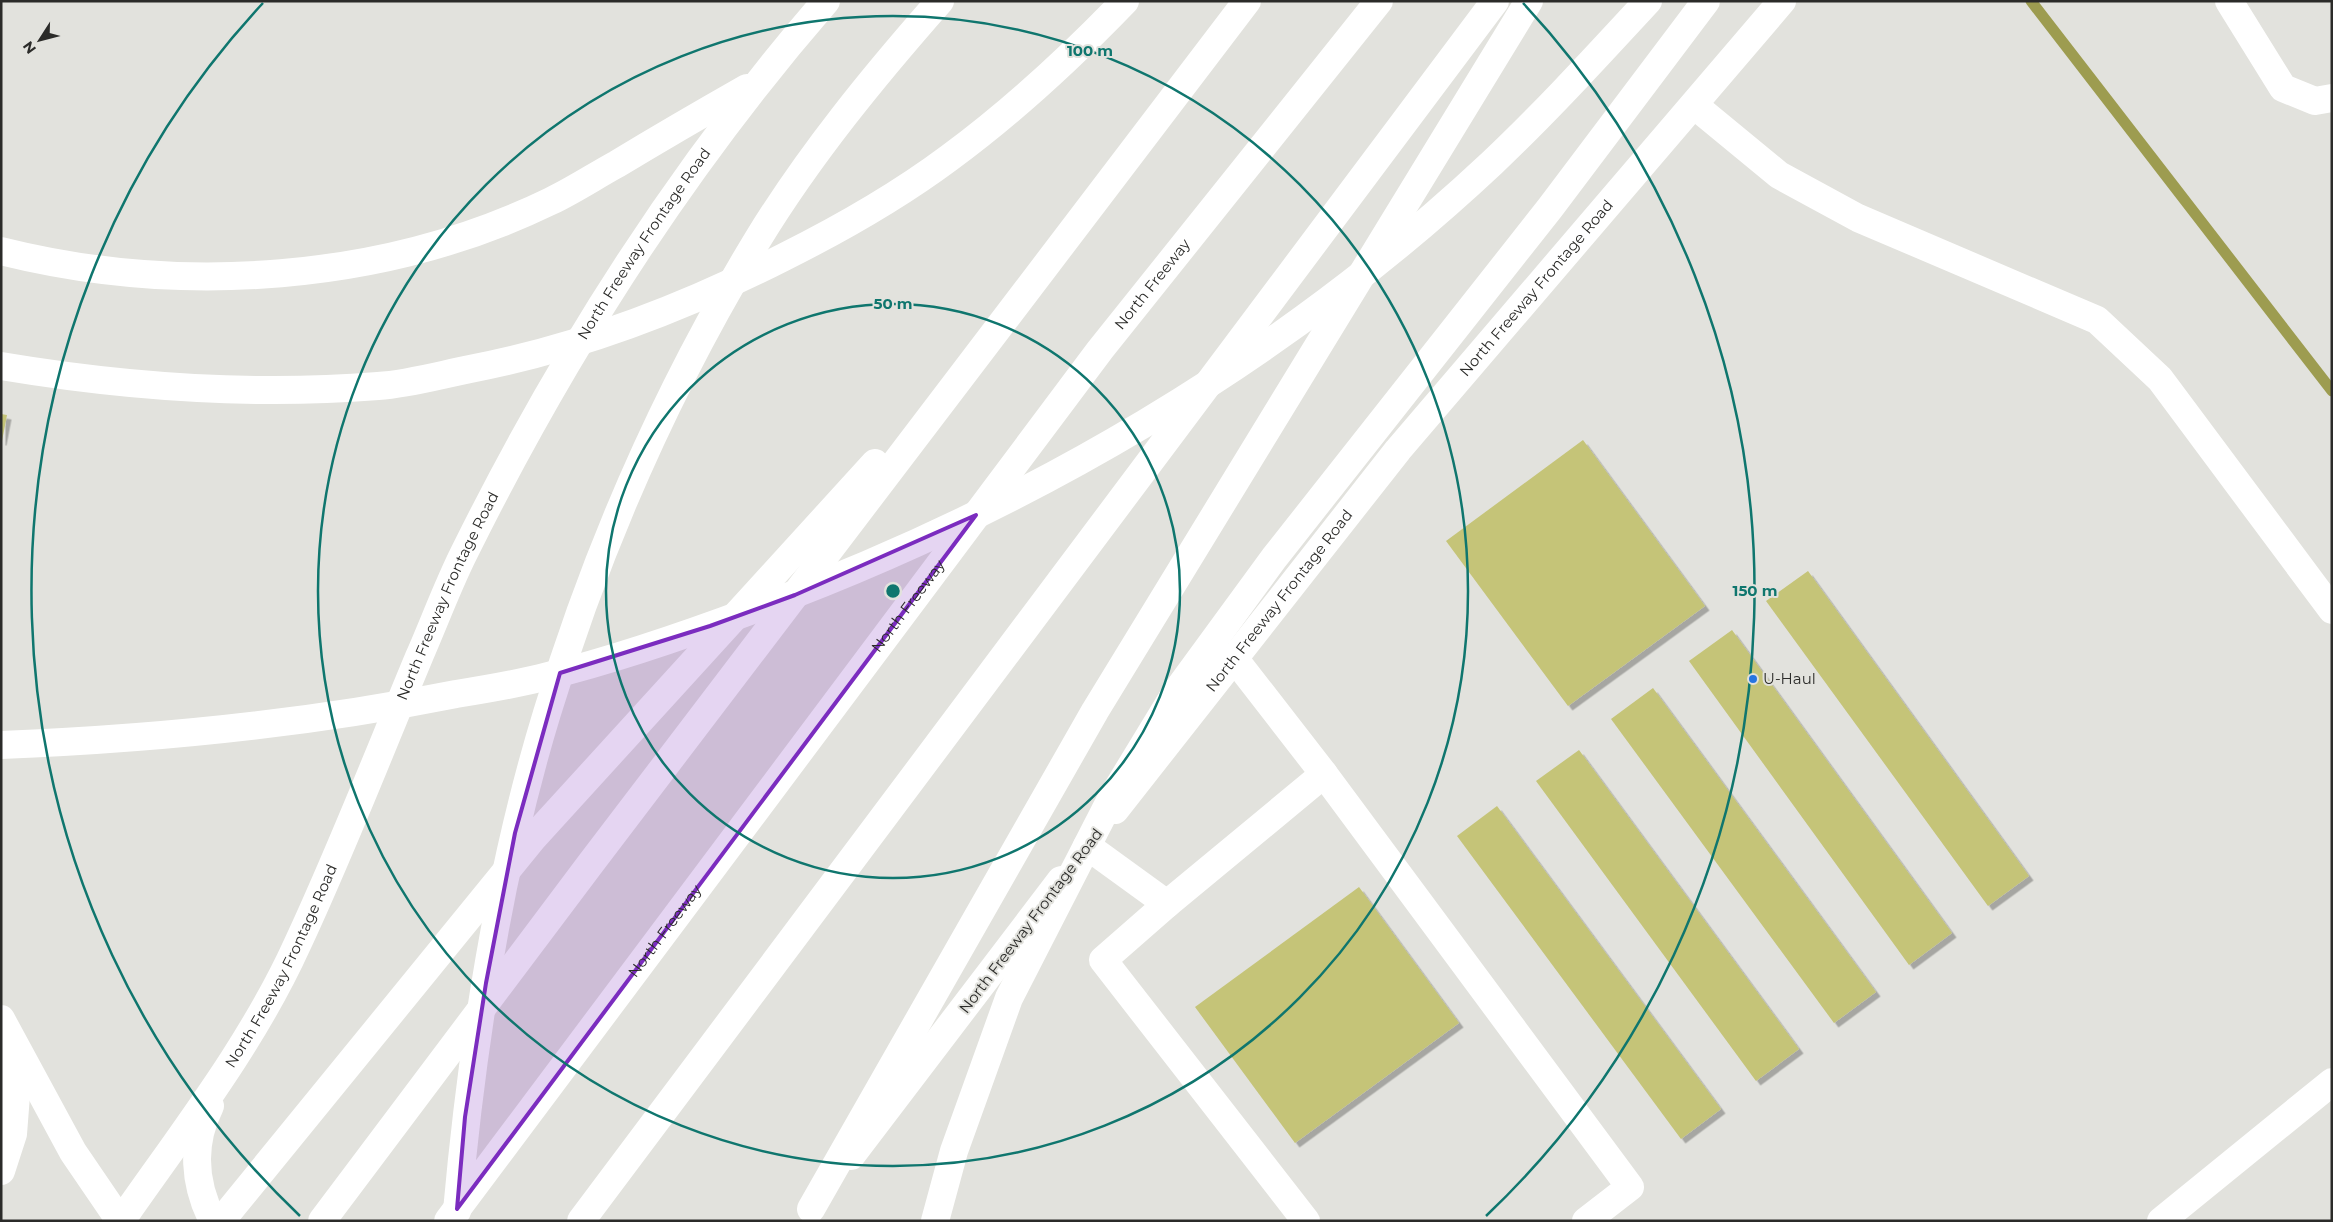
<svg xmlns="http://www.w3.org/2000/svg" width="2333" height="1222" viewBox="0 0 2333 1222" font-family="Montserrat,sans-serif">
<defs>
<filter id="shadow"><feDropShadow dx="4.5" dy="4.5" stdDeviation="0" flood-color="#0004"/></filter>
</defs>
<rect width="100%" height="100%" fill="#e2e2dd"/>
<g fill="none" stroke-linecap="round" stroke-linejoin="round">
<path stroke="#9d9c50" stroke-width="11" d="M2031,1L2332,391"/>
</g>
<g fill="#c5c478" filter="url(#shadow)">
<path d="M1,414L7,415L2,441H1Z"/>
<path d="M1583,440L1705,606L1568,706L1446,541Z"/>
<path d="M1808,571L2029,876L1988,906L1766,601Z"/>
<path d="M1732,630L1952,933L1909,965L1689,661Z"/>
<path d="M1653,688L1876,992L1834,1023L1611,719Z"/>
<path d="M1579,750L1799,1049L1756,1081L1536,781Z"/>
<path d="M1497,806L1721,1109L1681,1139L1457,836Z"/>
<path d="M1359,887L1459,1023L1295,1143L1195,1007Z"/>
</g>
<g fill="none" stroke-linecap="round" stroke-linejoin="round">
<g stroke="#fff" stroke-width="28">
<path d="M2229,1L2283,88L2315,101L2332,98"/>
<path d="M1694,105L1779,175L1858,218L2097,320L2160,379L2332,610"/>
<path d="M1234,658L1324,774L1630,1187L1586,1221"/>
<path d="M1087,846L1167,904"/>
<path d="M1306,1221L1103,960L1167,904L1324,774"/>
<path d="M2161,1221L2332,1082"/>
</g>
<g stroke="#fff" stroke-width="28">
<path d="M1,251C181,296 384,282 551,201C574,190 595,176 617,164C660,138 703,113 747,88"/>
<path id="s1" d="M1115,810L1398,450L1782,1"/>
<path d="M1,1019L73,1152L120,1221"/>
<path d="M210,1106C191,1144 194,1184 213,1221"/>
<path d="M851,1156L1061,880"/>
<path d="M1,1171L13,1134L16,1095L9,1050"/>
<path id="s2" d="M121,1221C183,1132 252,1044 297,945C341,851 379,753 419,657C434,623 447,587 464,553C562,355 681,168 826,1"/>
</g>
<g stroke="#fff" stroke-width="28">
<path d="M1,366C126,387 252,396 378,386C409,384 440,375 470,369C580,348 684,308 784,257C842,228 898,196 949,158C1013,111 1070,58 1125,1"/>
<path d="M1,745C154,739 306,724 456,694C487,689 518,684 548,676C617,659 686,635 753,610C1024,510 1281,361 1492,163C1547,111 1597,56 1648,1"/>
<path d="M811,1209L1095,711L1529,1"/>
<path d="M457,1211C472,1044 498,873 547,713C597,548 668,387 758,239C810,154 874,76 940,1"/>
<path d="M221,1221L534,837L875,463"/>
<path d="M322,1221L591,863L1247,1"/>
<path id="s3" d="M448,1221L1100,350L1379,1"/>
<path d="M581,1221L1495,1"/>
<path d="M935,1221L954,1151L1009,998L1111,799L1176,692L1274,558L1550,208L1706,1"/>
</g>
</g>
<path fill="#7b2cbf" fill-opacity="0.2" stroke="#7b2cbf" stroke-width="4" stroke-linejoin="round" d="M976,515L457,1209L465,1117L486,983L515,833L560,673L710,626L795,595Z"/>
<g fill="none" stroke="#0f766e" stroke-width="2.5">
<circle cx="893" cy="591" r="287"/>
<circle cx="893" cy="591" r="575"/>
<path d="M300 1216A862 862 0 0 1 263 3M1523 3A862 862 0 0 1 1486 1216"/>
</g>
<circle fill="#2775e0" stroke="#e2e2dd" stroke-width="2" cx="1753" cy="679" r="5"/>
<g text-anchor="middle" stroke-width="4" stroke-linejoin="round" paint-order="stroke">
<g font-size="15" fill="#2b2b29" stroke="#e2e2dd">
<text dy="5" stroke="none"><textPath href="#s2" startOffset="1112">North Freeway Frontage Road</textPath></text>
<text dy="5" stroke="none"><textPath href="#s3" startOffset="1172">North Freeway</textPath></text>
<text dy="5" stroke="none"><textPath href="#s1" startOffset="671">North Freeway Frontage Road</textPath></text>
<text dy="5" stroke="none"><textPath href="#s2" startOffset="708">North Freeway Frontage Road</textPath></text>
<text dy="5" stroke="none"><textPath href="#s1" startOffset="266">North Freeway Frontage Road</textPath></text>
<text dy="5" stroke="none"><textPath href="#s3" startOffset="768">North Freeway</textPath></text>
<text transform="translate(1031 921) rotate(-53)" y="5">North Freeway Frontage Road</text>
<text dy="5" stroke="none"><textPath href="#s3" startOffset="362">North Freeway</textPath></text>
<text dy="5" stroke="none"><textPath href="#s2" startOffset="302">North Freeway Frontage Road</textPath></text>
</g>
<g font-size="15" fill="#2b2b29" stroke="#e2e2dd" text-anchor="start">
<text x="1763" y="684">U-Haul</text>
</g>
</g>
<circle cx="893" cy="591" r="8" fill="#0f766e" stroke="#e2e2dd" stroke-width="2.5"/>
<g font-size="15" text-anchor="middle" font-weight="bold" fill="#0f766e" stroke="#e2e2dd" stroke-width="4" stroke-linejoin="round" paint-order="stroke">
<text x="1090" y="56">100 m</text>
<text x="893" y="309">50 m</text>
<text x="1755" y="596">150 m</text>
</g>
<rect width="2333" height="1222" fill="none" stroke="#2b2b29" stroke-width="5"/>
<g transform="translate(40 40) rotate(234)" stroke="#e2e2dd" stroke-width="4" paint-order="stroke">
<path d="M0-4L9 19L0 12L-9 19Z" fill="#2b2b29"/>
<text y="-8" font-size="14" font-weight="bold" text-anchor="middle" fill="#2b2b29">N</text>
</g>
</svg>
